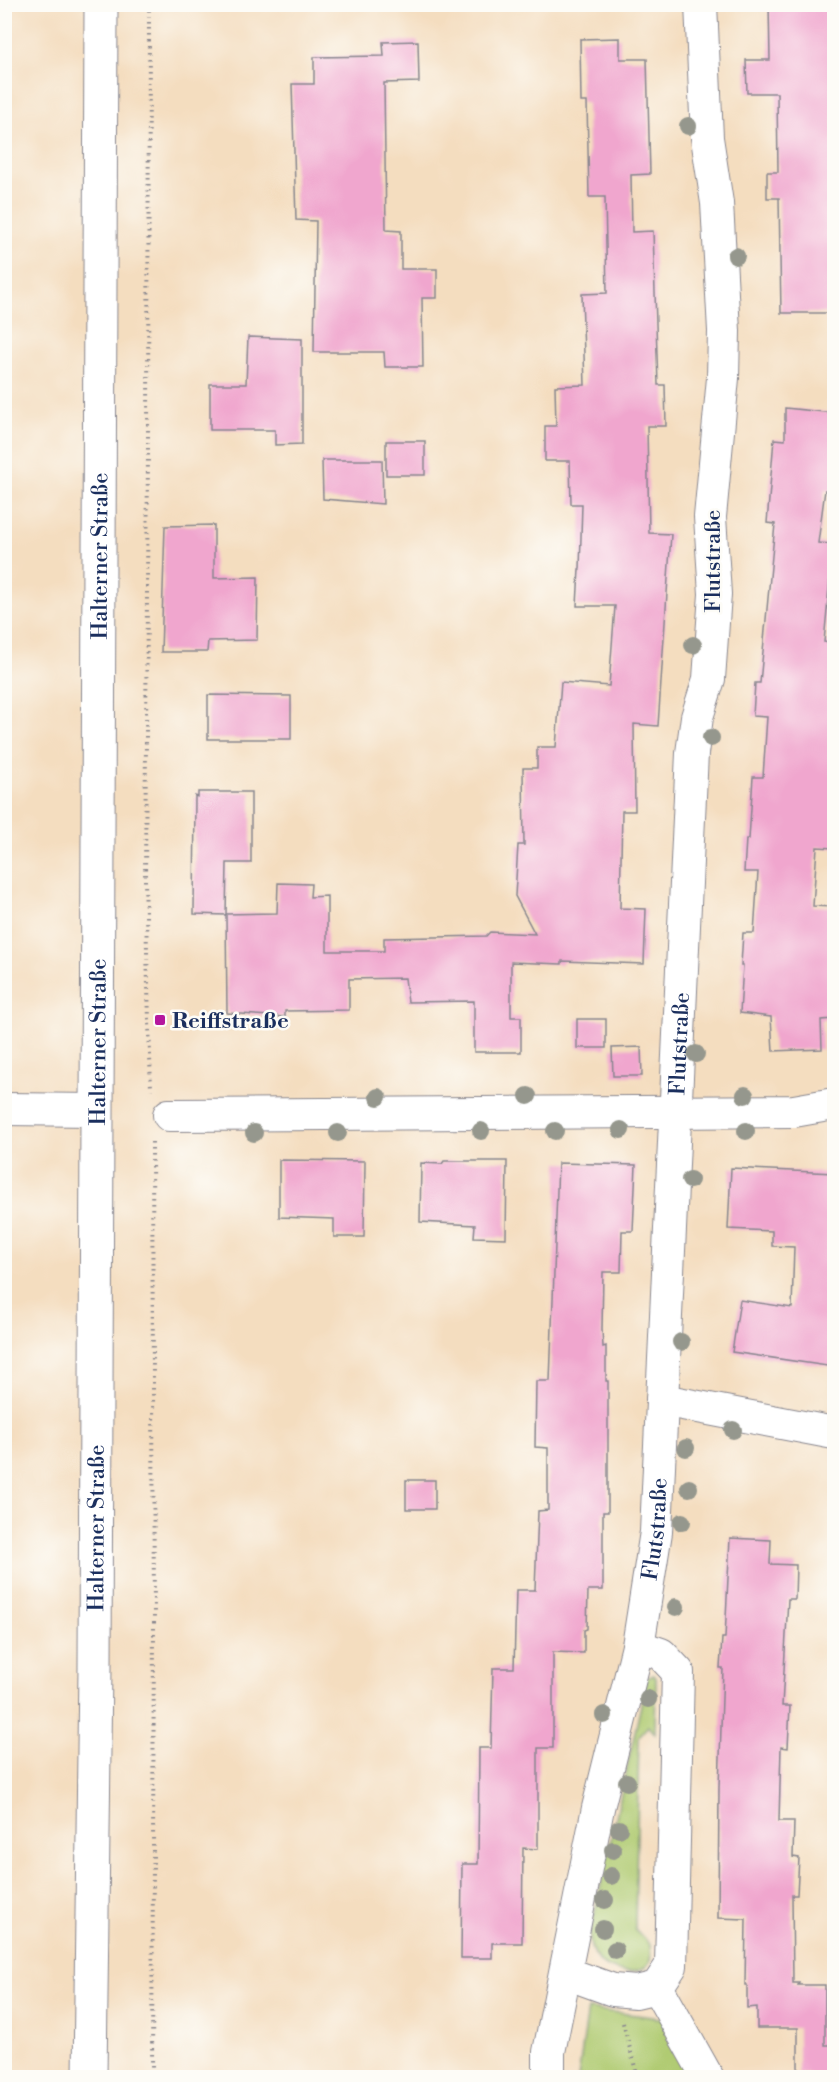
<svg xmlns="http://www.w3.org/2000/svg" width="839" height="2082" viewBox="0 0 839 2082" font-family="'Libre Bodoni',serif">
<rect width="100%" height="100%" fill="#fdfcf7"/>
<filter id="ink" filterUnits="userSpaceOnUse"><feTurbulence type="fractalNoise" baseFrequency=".0167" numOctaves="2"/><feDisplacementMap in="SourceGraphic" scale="12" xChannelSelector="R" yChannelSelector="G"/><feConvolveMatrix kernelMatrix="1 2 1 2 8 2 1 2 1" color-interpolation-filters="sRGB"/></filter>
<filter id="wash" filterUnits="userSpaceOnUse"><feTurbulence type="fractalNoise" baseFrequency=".008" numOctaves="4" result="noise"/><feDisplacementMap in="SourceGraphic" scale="24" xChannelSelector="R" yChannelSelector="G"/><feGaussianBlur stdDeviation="1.35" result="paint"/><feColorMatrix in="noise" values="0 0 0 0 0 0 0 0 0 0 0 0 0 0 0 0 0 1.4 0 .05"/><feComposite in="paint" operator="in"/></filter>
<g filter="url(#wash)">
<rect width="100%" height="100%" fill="#f4ddbf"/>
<g fill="#b0cb72" stroke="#667d68" stroke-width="1.5">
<path d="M654,1675L656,1678L655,1733L648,1726L639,1736L635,1929L650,1945C650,1951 652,1958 649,1963C639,1978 608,1972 598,1960C591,1952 590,1944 590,1934L647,1678Z"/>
<path d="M588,2009L667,2019L695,2078H578Z"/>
</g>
<g id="blocks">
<g fill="#f0a6ce">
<path d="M769,4H834V96H833L834,313H781L779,198H767V172H778L777,93H747L746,60H770Z"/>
<path d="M620,38V59H647L650,174L631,175L632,232L653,231L658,385H665L666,426H647L649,533L671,534L658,726L634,724L635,811H622L620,908L646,909L644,964L562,961V964L511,962V1017H521V1052H474V1001L408,1002L405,978L349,979V1010L285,1011V1017L227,1013L226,915L194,914L195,796L198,797V792H251V863H227L226,914L277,913L278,883L311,884L310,897L327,896V951H384V938L486,936L490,932L535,934L515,896L518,845H524L523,768H537V747H556L561,682L609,686L615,606H577L579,569H580L582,504H571L570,461H545V426H556L555,386L585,385L582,294L607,293L605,197H589L587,102H581L580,39Z"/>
<path d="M418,41L419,82L384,83L386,230L401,231V269H437V298H422L423,367H385L384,352H314L316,221L296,220L292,84H314V57L384,56L383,42Z"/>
<path d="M248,337L302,339V444L275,445V430H210V384H246Z"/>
<path d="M785,408L834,413V492L825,490L818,543L833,544L824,642L834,643V848L817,847L813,906L834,907V1019L821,1020L822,1049L773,1051L771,1017L740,1013L743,965H741L743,933H754L758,872H744L746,839H749L753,777H763L767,717L753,716L755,683H760L775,524L767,523L774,439L785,440Z"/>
<rect x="386" y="441" width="39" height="34"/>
<path d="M322,460H382L383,504L323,499Z"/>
<path d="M214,525V578L258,577L257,640L208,641L207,652H161L165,526Z"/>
<path d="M208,695L291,696V739H208Z"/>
<rect x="577" y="1019" width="29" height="29"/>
<path d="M641,1047L642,1076H613L612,1048Z"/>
<path d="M279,1160L365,1161L364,1237H334V1219L279,1217Z"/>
<path d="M444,1161H507L506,1238L474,1237L475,1225L420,1222L421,1163L442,1164Z"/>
<path d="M558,1163L636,1165L633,1231H622L621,1272H603L602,1329L603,1347L606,1346V1381H608V1512H603V1590H588L587,1629L584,1630V1653L553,1652V1748H538V1849L523,1848L522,1943H492V1958H461L462,1864H478L479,1748H491L493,1668H514L516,1590H535L538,1511L548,1510V1448L535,1447L536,1381H550Z"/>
<path d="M731,1168L834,1173V1367L732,1352L740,1300L792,1308L794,1247L772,1246V1231L728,1229Z"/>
<rect x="406" y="1480" width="29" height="29"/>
<path d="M730,1538L771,1540L770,1564L796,1565L795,1599H788L782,1706H790L788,1748L781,1747L779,1821H794L793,1857L799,1858L797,1895H792L793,1983H799L798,1985H825V2045H834V2074H798V2028H757V2007L747,2008V1985H745L746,1919L718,1918L719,1787L723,1668H720L722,1638H725Z"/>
</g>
</g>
</g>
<g filter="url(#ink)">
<use href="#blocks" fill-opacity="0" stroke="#88868e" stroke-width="1.5"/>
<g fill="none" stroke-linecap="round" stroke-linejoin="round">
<defs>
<g id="street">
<path d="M4,1109L96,1110"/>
<path d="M169,1115L794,1111L834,1104"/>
<path d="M662,1400L834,1433"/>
<path d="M566,1973L613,1990L636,1992L657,1987L671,1966L678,1672L661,1654L638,1646"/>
<path d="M657,1987L708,2078"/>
<path id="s1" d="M549,2078V2052L598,1808L638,1646L656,1532L692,753L697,717L709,679L715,594L710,517L723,378L724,331L717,203L707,138L701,4"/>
</g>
<g id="secondary">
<path id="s2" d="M90,2078L95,1668L101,4"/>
</g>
</defs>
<use href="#street" stroke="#88868e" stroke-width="34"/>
<use href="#secondary" stroke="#88868e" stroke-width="35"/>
<g stroke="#88868e" stroke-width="4" stroke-dasharray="1.5 4.5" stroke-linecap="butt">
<path d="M149,4L148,450L145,881L151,1090"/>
<path d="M152,1142L154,1626L152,2078"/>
<path d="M623,2023L638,2078"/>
</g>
<use href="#street" stroke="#fff" stroke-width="32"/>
<use href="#secondary" stroke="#fff" stroke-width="33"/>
</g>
<g fill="#95978d">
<circle cx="688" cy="126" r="9"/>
<circle cx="736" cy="256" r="9"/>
<circle cx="693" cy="645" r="9"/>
<circle cx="711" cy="738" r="9"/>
<circle cx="696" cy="1054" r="9"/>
<circle cx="745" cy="1095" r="9"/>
<circle cx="528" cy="1096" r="9"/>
<circle cx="378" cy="1097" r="9"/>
<circle cx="621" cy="1130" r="9"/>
<circle cx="481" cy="1131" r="9"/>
<circle cx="555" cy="1131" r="9"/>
<circle cx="746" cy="1131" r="9"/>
<circle cx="254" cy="1133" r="9"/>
<circle cx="338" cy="1133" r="9"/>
<circle cx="690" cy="1180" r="9"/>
<circle cx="681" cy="1342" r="9"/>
<circle cx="733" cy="1430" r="9"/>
<circle cx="686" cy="1448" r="9"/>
<circle cx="689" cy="1488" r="9"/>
<circle cx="682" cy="1522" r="9"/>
<circle cx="676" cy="1607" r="9"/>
<circle cx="648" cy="1699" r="9"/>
<circle cx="604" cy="1715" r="9"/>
<circle cx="627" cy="1782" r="9"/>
<circle cx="619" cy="1829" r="9"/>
<circle cx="613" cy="1850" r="9"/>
<circle cx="611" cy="1876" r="9"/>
<circle cx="605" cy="1900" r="9"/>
<circle cx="603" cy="1929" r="9"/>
<circle cx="615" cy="1950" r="9"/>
</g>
</g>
<rect fill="#b5179e" stroke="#fdfcf7" stroke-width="2" x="154" y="1014" width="12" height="12" rx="3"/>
<g text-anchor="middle" stroke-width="5" stroke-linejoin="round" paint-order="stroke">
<g font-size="22" fill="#1b2f5e" stroke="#fdfcf7">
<text dy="8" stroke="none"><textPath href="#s2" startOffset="1522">Halterner Straße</textPath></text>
<text transform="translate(712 561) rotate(-90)" y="8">Flutstraße</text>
<text dy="8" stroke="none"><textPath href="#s2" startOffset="1036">Halterner Straße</textPath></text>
<text dy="8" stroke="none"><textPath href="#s1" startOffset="1046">Flutstraße</textPath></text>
<text dy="8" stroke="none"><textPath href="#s2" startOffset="550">Halterner Straße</textPath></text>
<text dy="8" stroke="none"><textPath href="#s1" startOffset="560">Flutstraße</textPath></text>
</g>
<g font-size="22" font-weight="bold" fill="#1b2f5e" stroke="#fdfcf7" text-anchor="start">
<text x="172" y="1028">Reiffstraße</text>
</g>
</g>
<rect width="839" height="2082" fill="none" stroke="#fdfcf7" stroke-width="24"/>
</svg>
